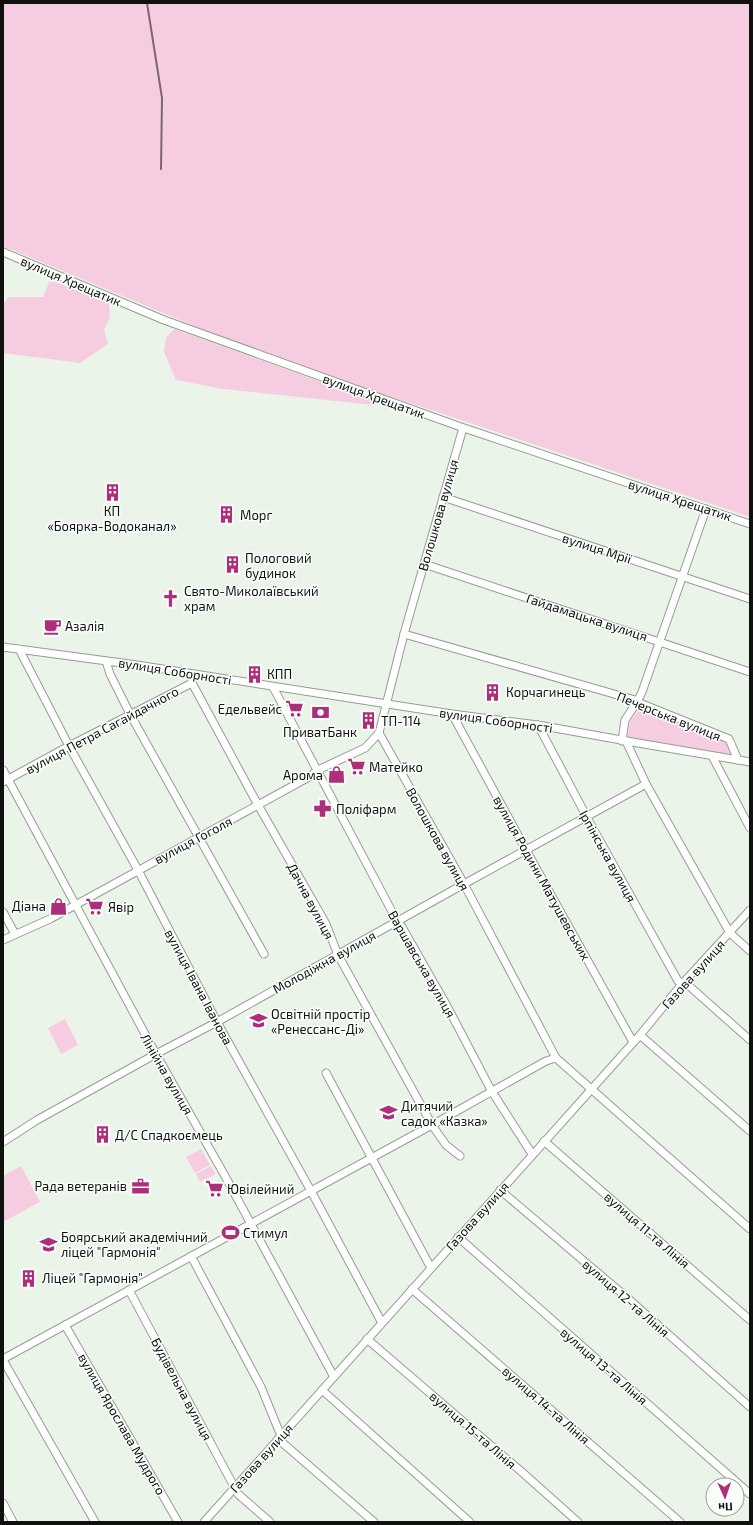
<svg xmlns="http://www.w3.org/2000/svg" width="753" height="1525" viewBox="0 0 753 1525" font-family="'Exo 2',sans-serif">
<rect width="100%" height="100%" fill="#ebf4e9"/>
<g fill="#f6cde0">
<path d="M3,3H750V517L446,415L266,356L3,246Z"/>
<path d="M50,280L109,303L110,317L104,330L108,344L80,363L3,353V301L4,303L9,297H43Z"/>
<path d="M174,329L374,401L373,405L223,389L176,380L164,352L166,338Z"/>
<path d="M638,711L726,741L731,754L706,751L627,737L631,720Z"/>
<path d="M65,1019L78,1045L61,1054L48,1028Z"/>
<path d="M201,1149L210,1165L195,1173L186,1157Z"/>
<path d="M21,1166L40,1202L3,1222V1176Z"/>
<path d="M211,1166L216,1174L200,1182L196,1174Z"/>
</g>
<g fill="none" stroke-linecap="round" stroke-linejoin="round">
<path stroke="#7e6470" stroke-width="2" d="M147,3L162,98L161,169"/>
<defs>
<g id="street">
<path d="M3,252L164,320L461,427L750,524"/>
<path d="M463,428L404,634L379,733L464,884L556,1058L750,1229"/>
<path d="M443,497L750,599"/>
<path d="M424,564L750,672"/>
<path d="M404,634L635,700L637,702L729,739L738,760"/>
<path d="M3,647L137,665L452,714L538,725L638,743L750,762"/>
<path d="M19,649L69,746L138,870L217,1022L311,1191L382,1323"/>
<path d="M106,661L110,674L130,714L264,954"/>
<path d="M192,683L258,805L326,924L338,955L432,1125L446,1145L460,1156"/>
<path d="M273,687L397,921L402,927L447,1006L491,1090L532,1154"/>
<path d="M452,714L526,850L633,1042"/>
<path d="M538,725L590,823L678,981L688,985L750,1040"/>
<path d="M622,741L625,720L637,702L642,692L706,509"/>
<path d="M626,741L646,784L730,933L750,951"/>
<path d="M712,756L750,828"/>
<path d="M3,770L152,1047L225,1176L334,1377"/>
<path d="M3,782L69,746L192,683V680"/>
<path d="M3,912L15,934"/>
<path d="M3,940L50,919L309,777L318,770L365,748L379,733"/>
<path d="M640,1035L750,1131"/>
<path d="M326,1073L431,1268"/>
<path d="M544,1141L750,1320"/>
<path d="M3,1142L37,1120L156,1054L217,1022L464,884L646,784"/>
<path d="M500,1190L631,1301L750,1407"/>
<path d="M458,1237L750,1494"/>
<path d="M191,1256L261,1387L281,1436"/>
<path d="M412,1289L680,1522"/>
<path d="M129,1290L238,1494L270,1522"/>
<path d="M65,1325L178,1522"/>
<path d="M367,1339L523,1473L578,1522"/>
<path d="M3,1359L432,1125L546,1061L556,1058"/>
<path d="M3,1360L95,1522"/>
<path d="M322,1390L470,1522"/>
<path d="M278,1439L374,1522"/>
<path d="M3,1503L13,1522"/>
<path d="M204,1522L640,1035L682,984L750,910"/>
</g>
</defs>
<use href="#street" stroke="#959d93" stroke-width="9"/>
<use href="#street" stroke="#fff" stroke-width="7"/>
</g>
<defs>
<symbol id="building-bare" viewBox="-9 -9 18 18"><path d="M-4-6H4V6H1V3H-1V6H-4ZM-2.5-4.3h1.7v1.8h-1.7ZM.8-4.3h1.7v1.8H.8ZM-2.5-1h1.7V.8h-1.7ZM.8-1h1.7V.8H.8Z" fill="#ae2e7c" stroke="#fbfffb" stroke-width="2.5" paint-order="stroke"/></symbol>
<symbol id="church-bare" viewBox="-9 -9 18 18"><path d="M-1.2-6h2.4v3.5h3.3v2.4h-3.3V6h-2.4V-.1h-3.3v-2.4h3.3Z" fill="#ae2e7c" stroke="#fbfffb" stroke-width="2.5" paint-order="stroke"/></symbol>
<symbol id="cafe-bare" viewBox="-9 -9 18 18"><path d="M-5.5-4.5H6V0H3Q3 3.5 0 3.5H-2.5Q-5.5 3.5-5.5 0ZM3-3.2v2h1.7v-2ZM-6 4.5H4V6H-6Z" fill="#ae2e7c" stroke="#fbfffb" stroke-width="2.5" paint-order="stroke"/></symbol>
<symbol id="supermarket-bare" viewBox="-9 -9 18 18"><path d="M-6-5.5h2.5l.6 2H6L4.5 2H-2.5L-4.4-4H-6ZM-1.5 3.2a1.3 1.3 0 1 0 .1 0ZM3 3.2a1.3 1.3 0 1 0 .1 0Z" fill="#ae2e7c" stroke="#fbfffb" stroke-width="2.5" paint-order="stroke"/></symbol>
<symbol id="bank-bare" viewBox="-9 -9 18 18"><path d="M-6-4H6V4H-6ZM0-2.3a2.3 2.3 0 1 0 0 4.6a2.3 2.3 0 1 0 0-4.6Z" fill="#ae2e7c" stroke="#fbfffb" stroke-width="2.5" paint-order="stroke"/></symbol>
<symbol id="shop-bare" viewBox="-9 -9 18 18"><path d="M-5-2.5h2.3a2.7 3.5 0 0 1 5.4 0H5L5.5 6h-11ZM-1.5-2.5h3a1.5 2.3 0 0 0-3 0Z" fill="#ae2e7c" stroke="#fbfffb" stroke-width="2.5" paint-order="stroke"/></symbol>
<symbol id="pharmacy-bare" viewBox="-9 -9 18 18"><path d="M-2-6h4v4h4v4h-4v4h-4v-4h-4v-4h4Z" fill="#ae2e7c" stroke="#fbfffb" stroke-width="2.5" paint-order="stroke"/></symbol>
<symbol id="university-bare" viewBox="-9 -9 18 18"><path d="M0-5L7-2L0 1L-7-2ZM-4 1L0 2.5L4 1V4Q0 6-4 4Z" fill="#ae2e7c" stroke="#fbfffb" stroke-width="2.5" paint-order="stroke"/></symbol>
<symbol id="school-bare" viewBox="-9 -9 18 18"><path d="M0-5L7-2L0 1L-7-2ZM-4 1L0 2.5L4 1V4Q0 6-4 4Z" fill="#ae2e7c" stroke="#fbfffb" stroke-width="2.5" paint-order="stroke"/></symbol>
<symbol id="office-bare" viewBox="-9 -9 18 18"><path d="M-6-3h4V-5.5h4V-3h4V5H-6ZM-1-4.5V-3h2v-1.5ZM-6 0V1H6V0Z" fill="#ae2e7c" stroke="#fbfffb" stroke-width="2.5" paint-order="stroke"/></symbol>
<symbol id="stadium-bare" viewBox="-9 -9 18 18"><path d="M0-5a6.5 5 0 1 0 0 10a6.5 5 0 1 0 0-10ZM-3.5-1.8h7v3.6h-7Z" fill="#ae2e7c" stroke="#fbfffb" stroke-width="2.5" paint-order="stroke"/></symbol>
</defs>
<g fill-rule="evenodd">
<use href="#building-bare" x="100" y="480" width="25" height="25"/>
<use href="#building-bare" x="214" y="502" width="25" height="25"/>
<use href="#building-bare" x="220" y="552" width="25" height="25"/>
<use href="#church-bare" x="158" y="586" width="25" height="25"/>
<use href="#cafe-bare" x="40" y="614" width="25" height="25"/>
<use href="#building-bare" x="242" y="662" width="25" height="25"/>
<use href="#building-bare" x="480" y="680" width="25" height="25"/>
<use href="#supermarket-bare" x="282" y="696" width="25" height="25"/>
<use href="#bank-bare" x="308" y="700" width="25" height="25"/>
<use href="#building-bare" x="356" y="708" width="25" height="25"/>
<use href="#supermarket-bare" x="344" y="754" width="25" height="25"/>
<use href="#shop-bare" x="324" y="762" width="25" height="25"/>
<use href="#pharmacy-bare" x="310" y="796" width="25" height="25"/>
<use href="#shop-bare" x="46" y="894" width="25" height="25"/>
<use href="#supermarket-bare" x="82" y="894" width="25" height="25"/>
<use href="#university-bare" x="246" y="1008" width="25" height="25"/>
<use href="#school-bare" x="376" y="1100" width="25" height="25"/>
<use href="#building-bare" x="90" y="1122" width="25" height="25"/>
<use href="#office-bare" x="128" y="1174" width="25" height="25"/>
<use href="#supermarket-bare" x="202" y="1176" width="25" height="25"/>
<use href="#stadium-bare" x="218" y="1220" width="25" height="25"/>
<use href="#school-bare" x="36" y="1232" width="25" height="25"/>
<use href="#building-bare" x="16" y="1266" width="25" height="25"/>
</g>
<g text-anchor="middle" stroke-width="3" stroke-linejoin="round" paint-order="stroke">
<g font-size="13" fill="#0e110e" stroke="#fbfffb">
<text transform="translate(71 281) rotate(23)" y="5">вулиця Хрещатик</text>
<text transform="translate(374 396) rotate(20)" y="5">вулиця Хрещатик</text>
<text transform="translate(680 500) rotate(18)" y="5">вулиця Хрещатик</text>
<text transform="translate(438 515) rotate(-74)" y="5">Волошкова вулиця</text>
<text transform="translate(597 548) rotate(18)" y="5">вулиця Мрії</text>
<text transform="translate(587 617) rotate(18)" y="5">Гайдамацька вулиця</text>
<text transform="translate(175 671) rotate(9)" y="5">вулиця Соборності</text>
<text transform="translate(669 716) rotate(22)" y="5">Печерська вулиця</text>
<text transform="translate(496 720) rotate(8)" y="5">вулиця Соборності</text>
<text transform="translate(102 730) rotate(-28)" y="5">вулиця Петра Сагайдачного</text>
<text transform="translate(438 839) rotate(61)" y="5">Волошкова вулиця</text>
<text transform="translate(193 840) rotate(-28)" y="5">вулиця Гоголя</text>
<text transform="translate(608 856) rotate(61)" y="5">Ірпінська вулиця</text>
<text transform="translate(542 878) rotate(61)" y="5">вулиця Родини Матушевських</text>
<text transform="translate(311 901) rotate(62)" y="5">Дачна вулиця</text>
<text transform="translate(324 962) rotate(-29)" y="5">Молодіжна вулиця</text>
<text transform="translate(422 964) rotate(60)" y="5">Варшавська вулиця</text>
<text transform="translate(693 974) rotate(-48)" y="5">Газова вулиця</text>
<text transform="translate(199 987) rotate(62)" y="5">вулиця Івана Іванова</text>
<text transform="translate(167 1074) rotate(60)" y="5">Лінійна вулиця</text>
<text transform="translate(477 1216) rotate(-48)" y="5">Газова вулиця</text>
<text transform="translate(647 1230) rotate(41)" y="5">вулиця 11-та Лінія</text>
<text transform="translate(626 1298) rotate(41)" y="5">вулиця 12-та Лінія</text>
<text transform="translate(604 1366) rotate(41)" y="5">вулиця 13-та Лінія</text>
<text transform="translate(182 1389) rotate(62)" y="5">Будівельна вулиця</text>
<text transform="translate(546 1405) rotate(41)" y="5">вулиця 14-та Лінія</text>
<text transform="translate(122 1424) rotate(60)" y="5">вулиця Ярослава Мудрого</text>
<text transform="translate(473 1430) rotate(41)" y="5">вулиця 15-та Лінія</text>
<text transform="translate(261 1458) rotate(-48)" y="5">Газова вулиця</text>
</g>
<g font-size="13" fill="#0e110e" stroke="#fbfffb" text-anchor="start">
<text x="112" y="516" text-anchor="middle">КП<tspan x="112" dy="15">«Боярка-Водоканал»</tspan></text>
<text x="240" y="520">Морг</text>
<text x="245" y="563">Пологовий<tspan x="245" dy="15">будинок</tspan></text>
<text x="184" y="596">Свято-Миколаївський<tspan x="184" dy="15">храм</tspan></text>
<text x="65" y="631">Азалія</text>
<text x="267" y="679">КПП</text>
<text x="506" y="697">Корчагинець</text>
<text x="282" y="714" text-anchor="end">Едельвейс</text>
<text x="381" y="726">ТП-114</text>
<text x="320" y="737" text-anchor="middle">ПриватБанк</text>
<text x="369" y="772">Матейко</text>
<text x="323" y="780" text-anchor="end">Арома</text>
<text x="336" y="814">Поліфарм</text>
<text x="46" y="911" text-anchor="end">Діана</text>
<text x="108" y="912">Явір</text>
<text x="271" y="1019">Освітній простір<tspan x="271" dy="15">«Ренессанс-Ді»</tspan></text>
<text x="401" y="1111">Дитячий<tspan x="401" dy="15">садок «Казка»</tspan></text>
<text x="115" y="1140">Д/С Спадкоємець</text>
<text x="127" y="1191" text-anchor="end">Рада ветеранів</text>
<text x="227" y="1194">Ювілейний</text>
<text x="243" y="1238">Стимул</text>
<text x="61" y="1242">Боярський академічний<tspan x="61" dy="15">ліцей "Гармонія"</tspan></text>
<text x="42" y="1283">Ліцей "Гармонія"</text>
</g>
</g>
<rect width="753" height="1525" fill="none" stroke="#0e110e" stroke-width="8"/>
<g transform="translate(725 1497) rotate(177)"><circle r="19" fill="#fbfffb" stroke="#9ca09c"/>
<path d="M0-3L7 15L0 10L-7 15Z" fill="#ae2e7c"/>
<text y="-6" font-size="11" font-weight="bold" text-anchor="middle" fill="#0e110e">Пн</text>
</g>
</svg>
